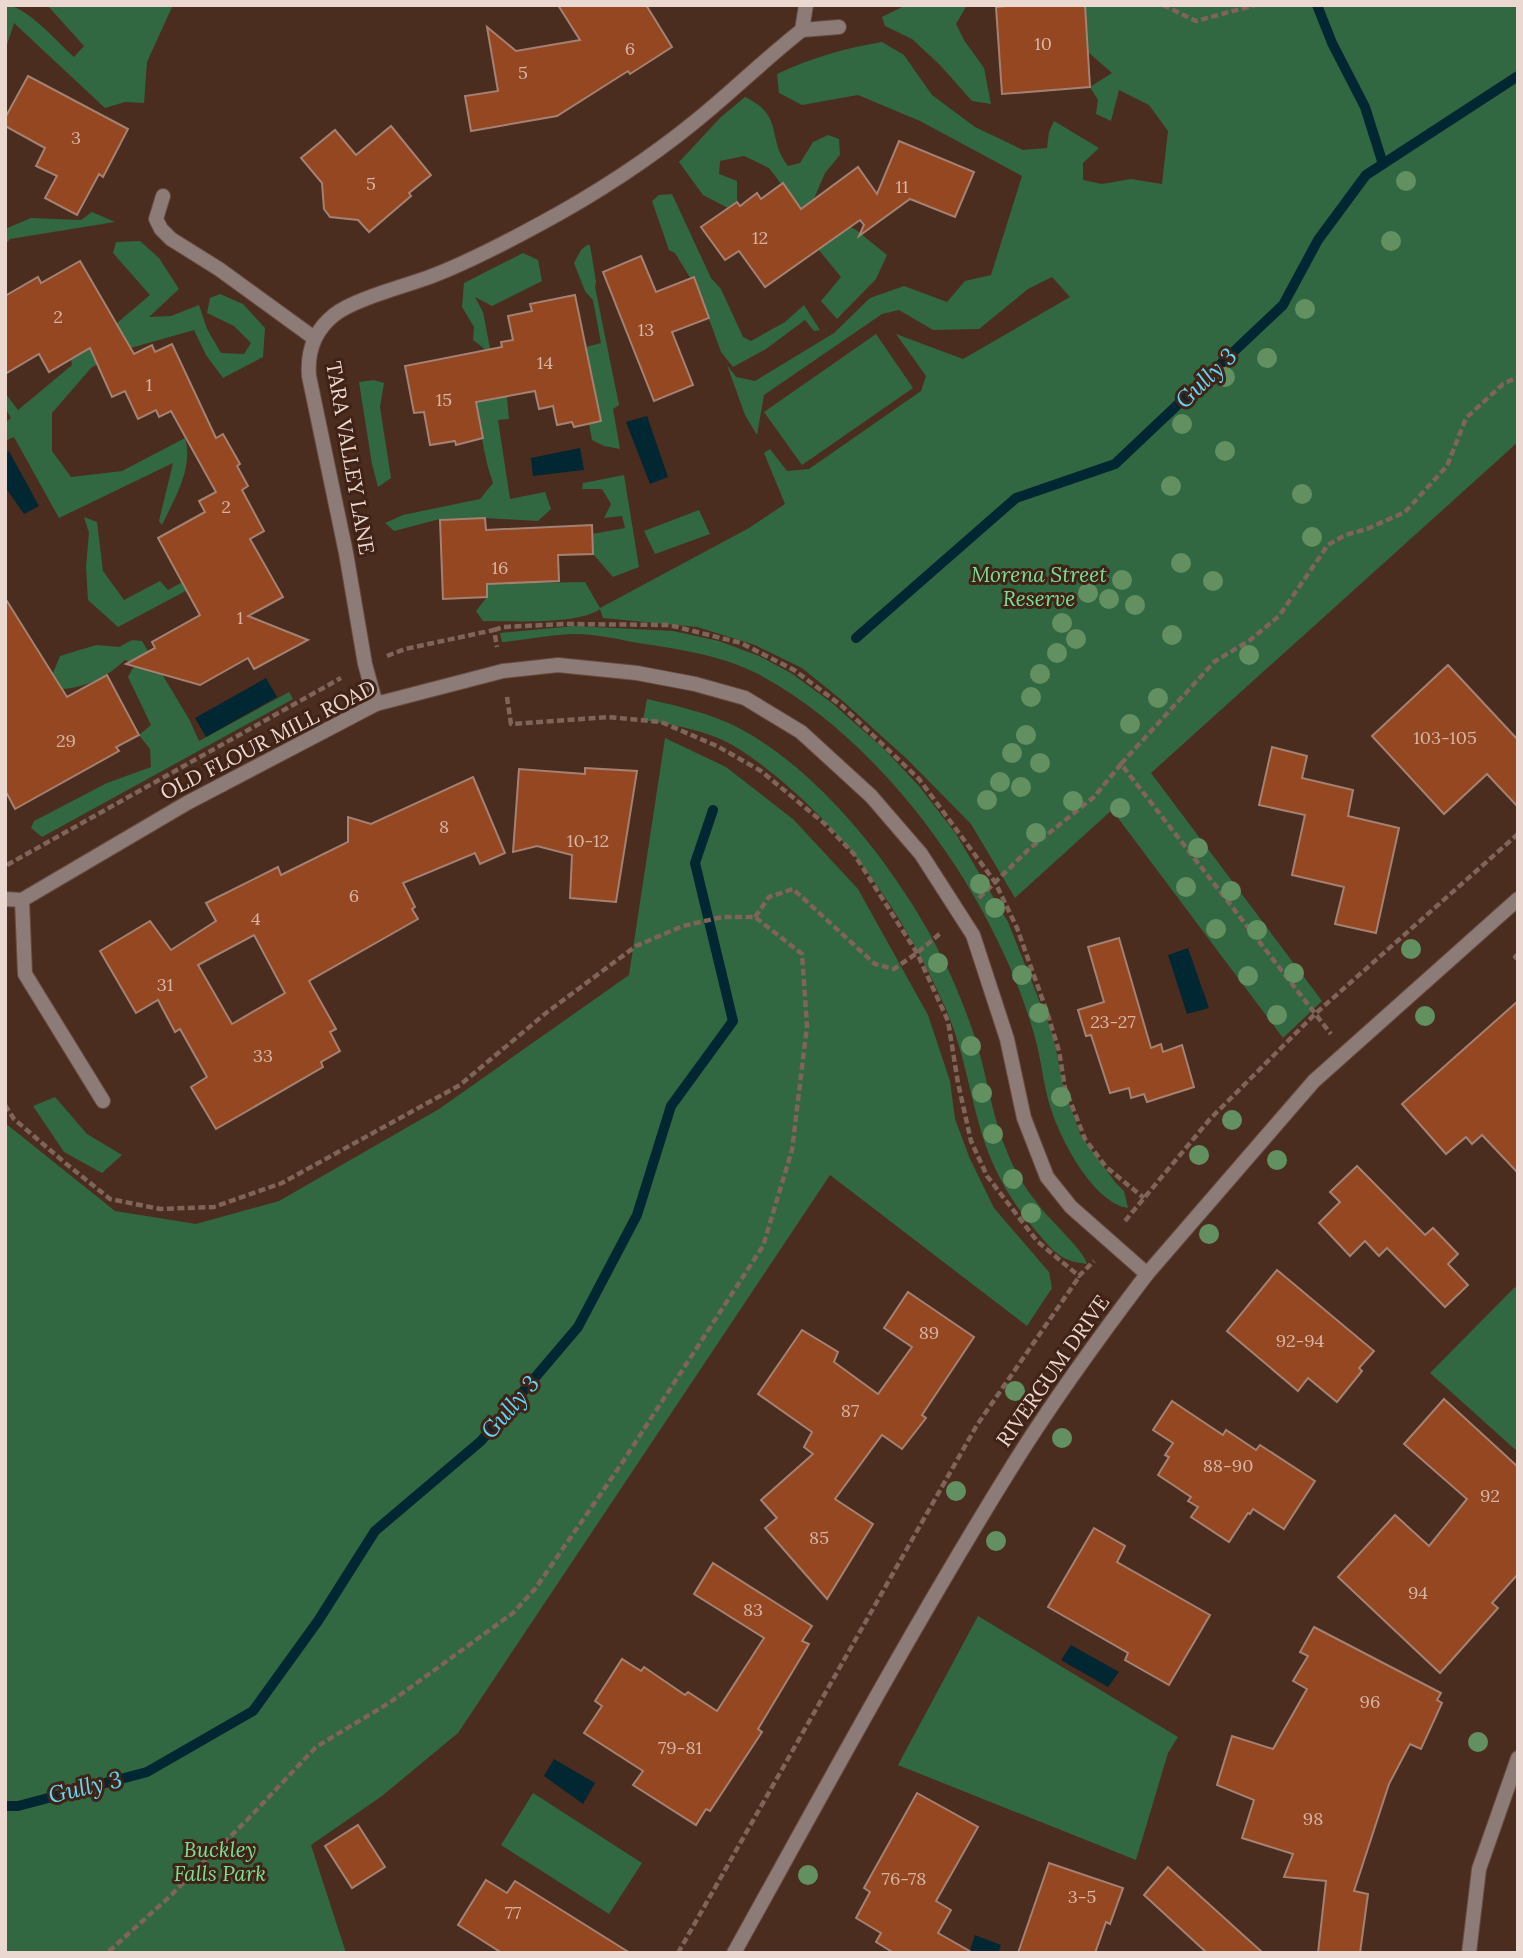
<svg xmlns="http://www.w3.org/2000/svg" width="1523" height="1958" viewBox="0 0 1523 1958" font-family="Lora,serif">
<rect width="100%" height="100%" fill="#4b2d20"/>
<g fill="#316741">
<path d="M5,5C26,5 58,43 74,57L84,46L47,5H171L172,7L147,62L144,103L125,102L105,108L14,23L5,51Z"/>
<path d="M906,5H967L956,24L964,40L984,68L991,104L972,101L940,65L912,39L885,26L882,17Z"/>
<path d="M1085,5H1518V442L1151,773L1322,1001L1283,1038L1112,810L1015,898L971,824L907,759L844,702L802,668L755,645L697,627L603,618L600,609C579,625 511,621 483,621L476,611L487,597V584L585,582L600,608L749,528L785,504L764,453L770,449L787,471L809,469L921,391L926,376L896,334L963,359L1070,297L1052,277L1028,289L979,329L933,330L899,310L882,314L764,395L757,435L745,415L727,365L736,377L755,381L834,333L870,298L904,286L947,302L965,281L991,275L1022,176L920,121L858,95L802,105L779,93L777,74C811,58 845,48 882,42L904,55L932,95L975,127L1023,150L1047,148L1049,132L1054,121L1099,148L1083,163V180L1102,184L1131,179L1162,184L1168,131L1149,105L1119,90L1111,121L1096,114L1098,100L1090,87L1112,73L1088,52Z"/>
<path d="M745,97C785,116 766,138 788,166L800,163L813,142L828,135L839,139L840,155L825,173L813,201L837,223L855,229L887,255L876,279L837,319L821,301L841,277L818,249L799,207L769,168L744,156L720,161L719,174L737,181V202L728,208L703,195L679,162L721,117Z"/>
<path d="M672,194L711,278L721,289L743,337L751,341L785,322L804,305L820,330L814,331L805,320L766,349L733,367L721,352L700,294L675,253L669,250L652,201L659,195Z"/>
<path d="M92,212L115,222L10,239L5,245V229L31,218L81,220Z"/>
<path d="M140,241L159,258L179,289L149,317L171,316L199,305L207,329L221,353L244,354L251,343L234,326L207,313L210,298L220,294L243,304L265,328L263,357L223,378L206,355L194,330L120,351L91,368L52,413V451L71,477L122,471L185,438C194,468 174,499 162,525L159,521L173,463L59,518L14,437L5,441V423L11,418L5,408V393L18,410L72,365L71,359L104,316L117,323L150,295L113,253L116,242Z"/>
<path d="M587,245H590L596,282L595,287L619,405L613,409L620,449L604,446L592,440L589,424L601,421L586,347L601,343L593,300L585,291L574,263L581,250Z"/>
<path d="M523,253L538,260L542,281L492,306L475,297L483,312L494,369L505,378L509,419L498,420L510,499L545,492L551,509L538,521L485,518L440,519L394,531L385,523L403,515L480,499L493,483C482,453 480,420 474,388L491,384L486,350L473,340L474,327L462,307L464,283Z"/>
<path d="M876,334L913,388L802,465L764,412Z"/>
<path d="M374,380L384,383L380,407L391,478L378,487L372,464L359,382Z"/>
<path d="M624,475L639,567L613,577L593,554L592,534L625,528L622,516L604,518L611,504L602,489H582L583,483Z"/>
<path d="M699,510L710,534L655,554L644,531Z"/>
<path d="M84,517L97,522L103,571L124,600L160,581L168,590L206,569L208,579L118,627L88,600L86,567L89,533Z"/>
<path d="M575,626L673,631L719,641L759,656L791,673L832,703L884,749L919,786L956,834L1008,922L1053,1035L1063,1085L1080,1134L1115,1182L1124,1191L1128,1208C1094,1203 1062,1142 1052,1112C1043,1087 1042,1060 1034,1034C1026,1006 1015,977 1002,950C954,845 861,727 756,673C720,655 678,649 639,643C617,639 593,633 571,634C548,635 525,640 502,642L500,633Z"/>
<path d="M132,640L142,641L189,719L199,741L289,692L293,699L42,837L31,828L34,821L107,783L151,767L150,749L139,735L151,725L128,677L135,664L125,660C107,677 87,687 63,689L53,673L60,656L96,645L119,647Z"/>
<path d="M647,699C678,706 709,713 737,727C832,776 925,904 962,1002C967,1015 972,1028 976,1041C988,1079 992,1118 1008,1154C1016,1174 1027,1191 1041,1208C1051,1221 1085,1252 1087,1264C1060,1261 1054,1252 1036,1231C1010,1201 989,1163 979,1124C968,1085 962,1045 945,1007C901,906 832,810 739,749C711,731 675,725 643,720Z"/>
<path d="M665,738L726,767L794,820L858,889L928,1015L950,1081L955,1119L970,1159L994,1208L1049,1272L1052,1288L1027,1326L830,1175L458,1733L382,1796L311,1845L346,1953H5V1123L115,1211L196,1224L279,1201L439,1109L629,975Z"/>
<path d="M55,1097L87,1134L122,1155L102,1173L64,1152L33,1106Z"/>
<path d="M1515,1287L1518,1290V1452L1430,1373Z"/>
<path d="M978,1616L1178,1737L1168,1753L1136,1860L898,1765Z"/>
<path d="M533,1793L642,1863L609,1914L501,1845Z"/>
</g>
<g fill="#002732">
<path d="M647,416L668,477L650,484L626,422Z"/>
<path d="M580,448L584,470L533,476L531,458Z"/>
<path d="M9,451L39,506L24,514L5,487V455Z"/>
<path d="M266,678L277,697L206,737L195,718Z"/>
<path d="M1188,948L1209,1008L1187,1014L1168,955Z"/>
<path d="M1071,1645L1119,1672L1108,1687L1061,1660Z"/>
<path d="M554,1759L595,1783L583,1804L544,1776Z"/>
<path d="M975,1935L1001,1945L998,1953H969Z"/>
</g>
<g fill="none" stroke-linecap="round" stroke-linejoin="round">
<g stroke="#002732" stroke-width="10">
<path d="M1317,5L1332,43L1365,107L1383,164"/>
<path d="M856,638L1016,498L1115,464L1283,305L1318,240L1366,175L1518,76"/>
<path d="M5,1806H18L147,1772L253,1711L318,1621L375,1531L481,1441L578,1327L637,1215L671,1106L733,1021L695,863L713,810"/>
</g>
</g>
<g fill="#944721" stroke="#a48172" stroke-width="2" fill-rule="evenodd">
<path d="M558,5H646L672,47L630,74L628,71L557,116L471,131L465,96L498,91L487,27L516,51L580,40Z"/>
<path d="M1019,5H1085L1090,87L1002,94L996,7Z"/>
<path d="M28,76L128,129L103,177L99,174L77,215L45,198L57,176L36,166L45,148L5,126V118Z"/>
<path d="M391,126L431,175L409,193L411,196L369,232L358,220L330,217L324,209L322,183L301,158L335,130L356,155Z"/>
<path d="M899,141L974,172L955,217L910,199L859,236L864,225L860,220L765,287L739,251L725,260L701,227L737,202L740,206L757,193L761,199L783,183L801,209L858,167L877,194Z"/>
<path d="M641,256L656,292L694,277L709,318L672,332L693,385L654,401L603,272Z"/>
<path d="M80,261L134,354L152,345L155,352L172,344L216,438L223,434L240,464L237,466L248,486L242,490L264,531L250,539L283,597L248,616L308,640L254,669L248,658L200,685L126,664L155,648L152,642L200,615L158,538L205,512L199,501L216,492L171,411L159,417L156,410L138,419L125,391L112,397L90,348L49,372L39,354L5,374V296L38,277L41,283Z"/>
<path d="M575,295L601,421L574,427L572,422L557,425L553,406L539,409L535,391L476,402L483,438L456,445L455,441L430,445L424,412L414,413L405,366L502,347L501,342L513,340L508,316L532,311L530,304Z"/>
<path d="M485,518L486,530L592,525L593,554L558,555L559,581L487,584V597L443,599L440,520Z"/>
<path d="M5,598L67,697L107,675L139,735L116,747L119,751L15,809L5,790Z"/>
<path d="M1448,665L1518,740V807L1487,774L1444,814L1372,736Z"/>
<path d="M1272,747L1307,756L1302,778L1353,790L1348,816L1399,828L1376,933L1335,924L1344,887L1292,875L1305,815L1259,805Z"/>
<path d="M585,768L637,771L616,902L570,898L572,855L537,846L513,852L519,769L585,774Z"/>
<path d="M473,777L505,853L480,864L475,853L403,883L415,907L412,909L418,919L309,981L336,1029L330,1032L340,1051L321,1062L323,1067L216,1129L191,1087L207,1077L180,1029L175,1032L158,1000L136,1013L100,951L150,921L171,950L216,921L206,903L278,867L281,875L348,842V817L371,824ZM254,935L285,993L232,1024L198,965Z"/>
<path d="M1119,938L1151,1048L1161,1044L1163,1052L1182,1045L1194,1087L1147,1102L1144,1094L1131,1098L1129,1088L1110,1093L1091,1035L1086,1036L1078,1010L1104,1002L1088,947Z"/>
<path d="M1518,1001V1173L1482,1135L1472,1144L1466,1137L1446,1154L1402,1104Z"/>
<path d="M1357,1166L1425,1235L1433,1228L1458,1254L1448,1264L1468,1285L1445,1307L1387,1248L1379,1256L1365,1241L1350,1256L1319,1223L1340,1202L1330,1192Z"/>
<path d="M1277,1270L1374,1351L1359,1368L1362,1371L1337,1402L1308,1378L1298,1391L1227,1331Z"/>
<path d="M908,1292L974,1337L922,1415L926,1418L902,1449L882,1435L835,1499L873,1524L827,1599L765,1528L777,1518L761,1500L813,1454L804,1447L812,1432L758,1394L802,1330L838,1352L834,1362L878,1394L912,1347L884,1328Z"/>
<path d="M1444,1399L1518,1467V1574L1492,1603L1498,1608L1440,1673L1338,1577L1395,1515L1429,1546L1467,1499L1404,1444Z"/>
<path d="M1172,1401L1223,1435L1226,1430L1256,1450L1260,1445L1315,1481L1284,1529L1253,1509L1250,1514L1248,1513L1229,1542L1191,1517L1198,1507L1188,1501L1191,1497L1158,1475L1169,1457L1165,1455L1173,1443L1153,1430Z"/>
<path d="M1094,1528L1125,1546L1117,1562L1210,1615L1169,1685L1125,1660L1128,1653L1048,1607Z"/>
<path d="M713,1563L812,1626L802,1641L809,1644L758,1729L762,1732L710,1811L706,1809L696,1825L633,1785L643,1771L584,1733L602,1706L595,1701L622,1659L641,1671L644,1667L685,1695L688,1692L717,1711L764,1638L694,1594Z"/>
<path d="M1314,1627L1441,1693L1437,1700L1442,1703L1421,1749L1410,1744L1389,1784L1354,1891L1368,1894L1360,1953H1318L1326,1881L1284,1877L1293,1854L1242,1838L1254,1800L1217,1785L1232,1736L1273,1749L1307,1689L1293,1681L1308,1656L1300,1652Z"/>
<path d="M917,1793L978,1827L936,1901L951,1910L938,1933L973,1953H894L876,1942L881,1933L856,1918L870,1892L864,1888Z"/>
<path d="M358,1825L385,1867L352,1888L325,1846Z"/>
<path d="M1049,1863L1123,1888L1110,1924L1106,1922L1095,1953H1018Z"/>
<path d="M1168,1867L1263,1953H1207L1144,1895Z"/>
<path d="M486,1880L507,1893L515,1881L630,1953H502L458,1925Z"/>
</g>
<g fill="none" stroke-linecap="round" stroke-linejoin="round">
<defs>
<g id="service">
<path d="M163,196L156,219L161,229L171,239L219,269L314,338"/>
<path d="M22,900L25,974L103,1101"/>
</g>
<g id="minor">
<path d="M802,30L839,27"/>
<path d="M802,30L806,5"/>
<path d="M376,704L365,664L346,553L309,376C307,351 314,331 334,315C354,299 406,286 432,276C469,262 503,244 538,225C594,195 648,160 697,120C733,91 766,58 802,30"/>
<path d="M734,1953C825,1789 914,1624 1013,1465C1054,1399 1100,1336 1147,1274"/>
</g>
<g id="tertiary">
<path d="M5,899L22,900L187,803L376,704L503,671L558,665L637,673L695,684L745,698L801,732L871,796L921,854L973,935L1007,1039L1024,1118L1047,1177L1071,1207L1147,1274L1314,1081L1518,899"/>
<path d="M1469,1953L1479,1869L1518,1758"/>
</g>
</defs>
<use href="#service" stroke="#684c40" stroke-width="16"/>
<use href="#minor" stroke="#684c40" stroke-width="16"/>
<use href="#tertiary" stroke="#684c40" stroke-width="16"/>
<g stroke="#7f6459" stroke-width="4.5" stroke-dasharray="7 3.5" stroke-linecap="butt">
<path d="M1163,5L1196,21L1255,5"/>
<path d="M494,630L503,627L566,624L669,625L741,643L794,670L842,706L919,779L995,882L1017,928L1047,1012L1059,1051L1065,1088L1085,1139L1106,1167L1144,1198"/>
<path d="M387,656L405,649L494,630L497,647"/>
<path d="M507,697L511,724L608,717L661,722L717,746L761,771L825,824L854,854L917,953L948,1021L958,1083L971,1141L987,1176L1037,1241L1079,1276L1094,1261"/>
<path d="M1121,764L1214,662L1250,640L1279,616L1328,545L1345,535L1367,529L1405,512L1447,466L1466,418L1503,384L1518,377"/>
<path d="M7,865L341,678"/>
<path d="M979,898L1029,849L1094,797L1121,764L1331,1034"/>
<path d="M755,917L769,897L793,889L875,964L894,969L917,953L942,932"/>
<path d="M1518,954L1515,957L1518,959"/>
<path d="M5,1105L14,1119L64,1162L110,1199L160,1209L214,1207L282,1183L460,1085L546,1013L636,946L683,926L722,917H755L802,954L807,1026L792,1150L763,1246L620,1466L535,1589L513,1613L389,1703L316,1747L248,1819L166,1900L107,1953"/>
<path d="M1125,1221L1210,1119L1315,1014L1518,834"/>
<path d="M678,1953L977,1425L1079,1277"/>
</g>
<use href="#service" stroke="#8c7b76" stroke-width="14"/>
<use href="#minor" stroke="#8c7b76" stroke-width="14"/>
<use href="#tertiary" stroke="#8c7b76" stroke-width="14"/>
</g>
<g fill="#639061">
<circle cx="1406" cy="181" r="10"/>
<circle cx="1391" cy="241" r="10"/>
<circle cx="1305" cy="309" r="10"/>
<circle cx="1267" cy="358" r="10"/>
<circle cx="1225" cy="377" r="10"/>
<circle cx="1182" cy="424" r="10"/>
<circle cx="1225" cy="451" r="10"/>
<circle cx="1171" cy="486" r="10"/>
<circle cx="1302" cy="494" r="10"/>
<circle cx="1312" cy="537" r="10"/>
<circle cx="1181" cy="563" r="10"/>
<circle cx="1122" cy="580" r="10"/>
<circle cx="1213" cy="581" r="10"/>
<circle cx="1088" cy="593" r="10"/>
<circle cx="1109" cy="599" r="10"/>
<circle cx="1135" cy="605" r="10"/>
<circle cx="1062" cy="623" r="10"/>
<circle cx="1172" cy="635" r="10"/>
<circle cx="1076" cy="639" r="10"/>
<circle cx="1057" cy="653" r="10"/>
<circle cx="1249" cy="655" r="10"/>
<circle cx="1040" cy="674" r="10"/>
<circle cx="1031" cy="697" r="10"/>
<circle cx="1158" cy="698" r="10"/>
<circle cx="1130" cy="724" r="10"/>
<circle cx="1026" cy="735" r="10"/>
<circle cx="1012" cy="753" r="10"/>
<circle cx="1040" cy="763" r="10"/>
<circle cx="1000" cy="782" r="10"/>
<circle cx="1021" cy="787" r="10"/>
<circle cx="987" cy="800" r="10"/>
<circle cx="1073" cy="801" r="10"/>
<circle cx="1120" cy="808" r="10"/>
<circle cx="1036" cy="833" r="10"/>
<circle cx="1198" cy="848" r="10"/>
<circle cx="980" cy="884" r="10"/>
<circle cx="1186" cy="887" r="10"/>
<circle cx="1231" cy="891" r="10"/>
<circle cx="995" cy="908" r="10"/>
<circle cx="1216" cy="929" r="10"/>
<circle cx="1257" cy="930" r="10"/>
<circle cx="1411" cy="949" r="10"/>
<circle cx="938" cy="963" r="10"/>
<circle cx="1294" cy="973" r="10"/>
<circle cx="1022" cy="975" r="10"/>
<circle cx="1248" cy="976" r="10"/>
<circle cx="1039" cy="1013" r="10"/>
<circle cx="1277" cy="1015" r="10"/>
<circle cx="1425" cy="1016" r="10"/>
<circle cx="971" cy="1046" r="10"/>
<circle cx="982" cy="1093" r="10"/>
<circle cx="1061" cy="1097" r="10"/>
<circle cx="1232" cy="1120" r="10"/>
<circle cx="993" cy="1134" r="10"/>
<circle cx="1199" cy="1155" r="10"/>
<circle cx="1277" cy="1160" r="10"/>
<circle cx="1013" cy="1179" r="10"/>
<circle cx="1031" cy="1213" r="10"/>
<circle cx="1209" cy="1234" r="10"/>
<circle cx="1015" cy="1391" r="10"/>
<circle cx="1062" cy="1438" r="10"/>
<circle cx="956" cy="1491" r="10"/>
<circle cx="996" cy="1541" r="10"/>
<circle cx="1478" cy="1742" r="10"/>
<circle cx="808" cy="1875" r="10"/>
</g>
<g text-anchor="middle" stroke-width="6" stroke-linejoin="round" paint-order="stroke">
<g font-size="18" fill="#d5b4a4">
<text x="1043" y="50">10</text>
<text x="630" y="55">6</text>
<text x="523" y="79">5</text>
<text x="76" y="144">3</text>
<text x="371" y="190">5</text>
<text x="902" y="193">11</text>
<text x="760" y="244">12</text>
<text x="58" y="323">2</text>
<text x="646" y="336">13</text>
<text x="545" y="369">14</text>
<text x="149" y="391">1</text>
<text x="444" y="406">15</text>
<text x="226" y="513">2</text>
<text x="500" y="574">16</text>
<text x="240" y="624">1</text>
<text x="1445" y="744">103-105</text>
<text x="66" y="747">29</text>
<text x="444" y="833">8</text>
<text x="588" y="847">10-12</text>
<text x="354" y="902">6</text>
<text x="256" y="925">4</text>
<text x="165" y="991">31</text>
<text x="1113" y="1028">23-27</text>
<text x="263" y="1062">33</text>
<text x="929" y="1339">89</text>
<text x="1300" y="1347">92-94</text>
<text x="850" y="1417">87</text>
<text x="1228" y="1472">88-90</text>
<text x="1490" y="1502">92</text>
<text x="819" y="1544">85</text>
<text x="1418" y="1599">94</text>
<text x="753" y="1616">83</text>
<text x="1370" y="1708">96</text>
<text x="680" y="1754">79-81</text>
<text x="1313" y="1825">98</text>
<text x="904" y="1885">76-78</text>
<text x="1082" y="1903">3-5</text>
<text x="513" y="1919">77</text>
</g>
<g font-size="21" fill="#ebd8d0" stroke="#402316">
<text transform="translate(350 458) rotate(80)" y="7">TARA VALLEY LANE</text>
<text transform="translate(268 740) rotate(-27)" y="7">OLD FLOUR MILL ROAD</text>
<text transform="translate(1053 1371) rotate(-55)" y="7">RIVERGUM DRIVE</text>
</g>
<g font-size="21" font-style="italic" fill="#76e196" stroke="#402316">
<text x="1039" y="582">Morena Street<tspan x="1039" dy="24">Reserve</tspan></text>
<text x="220" y="1857">Buckley<tspan x="220" dy="24">Falls Park</tspan></text>
</g>
<g font-size="23" font-style="italic" fill="#5fd7f9" stroke="#402316">
<text transform="translate(1206 378) rotate(-44)" y="8">Gully 3</text>
<text transform="translate(510 1407) rotate(-49)" y="8">Gully 3</text>
<text transform="translate(85 1787) rotate(-13)" y="8">Gully 3</text>
</g>
</g>
<rect width="1523" height="1958" fill="none" stroke="#ebd8d0" stroke-width="14"/>
</svg>
